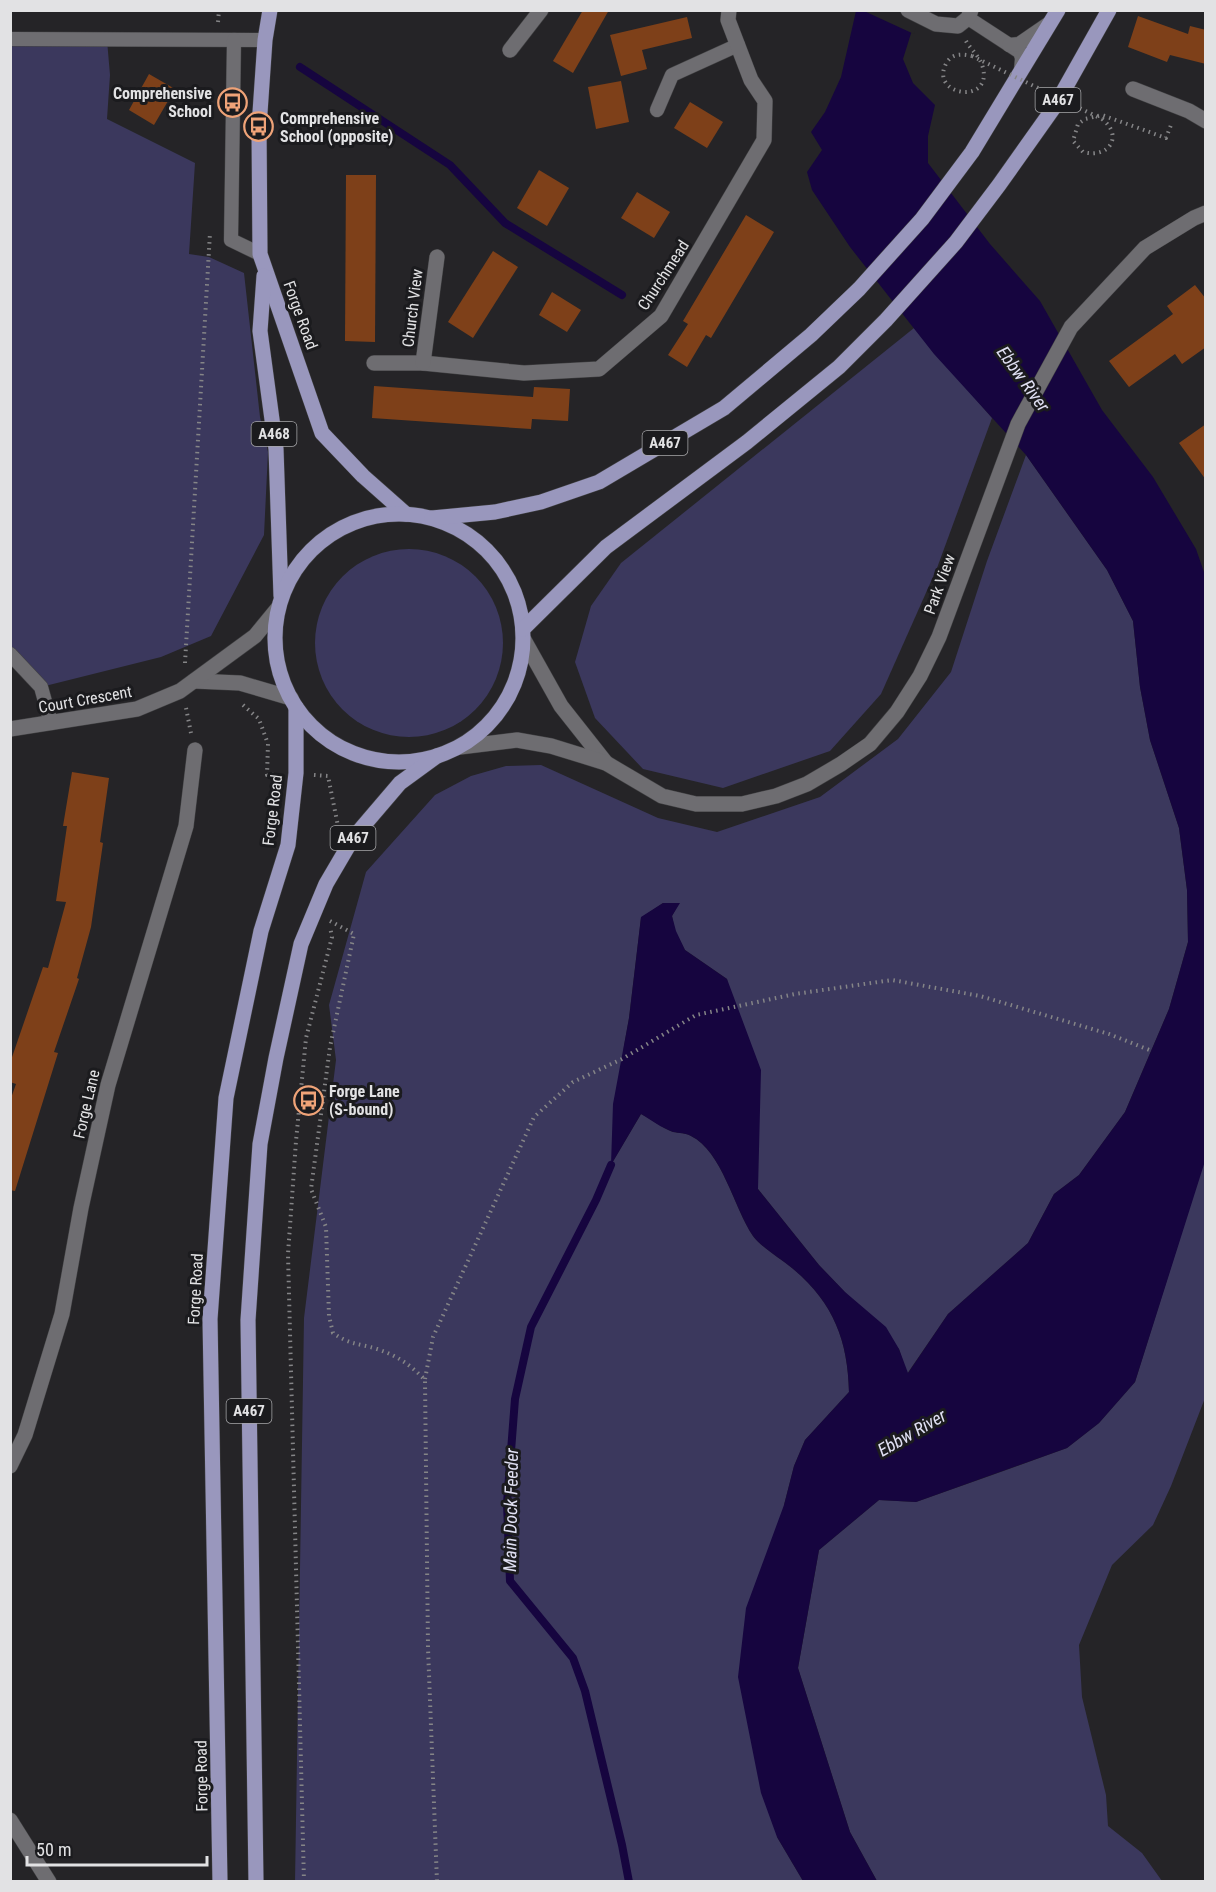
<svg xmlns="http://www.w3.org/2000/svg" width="1216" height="1892" viewBox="0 0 1216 1892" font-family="'Roboto Condensed',sans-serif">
<rect width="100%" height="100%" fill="#252427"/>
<g fill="#3b385d">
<path d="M11,39L107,40L110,75L107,119L195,163L189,254L209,257L244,273L260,417L268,452L264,535L211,636L161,657L41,687L11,654Z"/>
<path d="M914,328L992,418L937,568L881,694L830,751L723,788L643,769L595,718L575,662L591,606L621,563Z"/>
<path d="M1026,455L1107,570L1133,621L1140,687L1150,740L1179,828L1187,890L1188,942L1169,1009L1125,1112L1079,1175L1054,1194L1028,1243L948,1314L907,1374L899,1349L819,1265L758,1189L727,979L685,950L675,931L672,916L679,903H663L641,918L629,1018L624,1046L612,1163L641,1114C651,1119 662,1128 673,1132C679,1133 686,1133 691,1136C722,1151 734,1208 753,1236C761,1247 781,1259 792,1268C833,1302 848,1340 849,1392L805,1440L794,1466L784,1505L777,1837L803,1881L295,1882L304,1318L336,1060L329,1005L366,872L435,795L471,776L506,766L541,765L658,818L717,832L820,797L898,739L951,672L987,561Z"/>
<circle cx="409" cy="643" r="94"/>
<path d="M1205,1158V1398L1171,1486L1153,1525L1112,1565L1079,1645L1082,1697L1106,1795L1108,1826L1142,1853L1162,1881H877L850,1832L798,1668L819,1550L879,1500L916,1502L995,1474L1067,1448L1099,1423L1135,1382Z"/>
</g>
<path fill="#16053f" d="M856,11H918L903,59L913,83L935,105L928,136V163L990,244L1040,301L1102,410L1153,477L1196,549L1205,575L1206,1158L1135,1382L1099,1423L1067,1448L916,1502L879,1500L819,1550L798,1668L850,1832L877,1881H803L777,1837L761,1793L738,1677L746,1608L784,1505L794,1466L805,1440L849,1392C848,1340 833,1302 792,1268C781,1259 761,1247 753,1236C734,1208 722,1151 691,1136C686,1133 679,1133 673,1132C662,1128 651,1120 641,1114L611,1165L613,1104L629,1018L641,917L663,903H680L672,916L676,931L685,950L727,979L761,1070L758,1189L819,1265L845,1292L886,1327L899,1349L908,1373L948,1314L1028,1243L1054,1194L1079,1175L1125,1112L1169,1009L1188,942L1187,890L1179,828L1150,740L1140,687L1133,621L1107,570L1026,455L934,354L850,247L812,190L807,172L822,150L811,132L825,112L841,77Z"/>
<path fill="#252427" d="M921,10L914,34L864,11Z"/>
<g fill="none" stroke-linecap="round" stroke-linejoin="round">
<g stroke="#16053f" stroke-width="8">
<path d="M300,67L450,165L505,223L622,295"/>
<path d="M611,1165L596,1200L531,1327L515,1399L507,1503L510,1581L573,1658L585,1691L622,1845L629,1882"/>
</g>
</g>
<g fill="#7e4019">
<path d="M583,10H609L573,73L553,61Z"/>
<path d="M1138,16L1188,34L1190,26L1206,30V64L1170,55L1167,62L1128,47Z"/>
<path d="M687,17L692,38L642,50L647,69L621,76L610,35Z"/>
<path d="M149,74L175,89L154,125L129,110Z"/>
<path d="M621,81L629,122L596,129L588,87Z"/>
<path d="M690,102L723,122L707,148L674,128Z"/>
<path d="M539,170L569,188L547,226L517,208Z"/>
<path d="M346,175H376L375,342L345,341Z"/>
<path d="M637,192L670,212L654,238L621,218Z"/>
<path d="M746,215L774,232L711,338L706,335L687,367L668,355L688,324L683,321Z"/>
<path d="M493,251L518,267L473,338L448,322Z"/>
<path d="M1195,285L1206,299V347L1182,364L1175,354L1129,387L1109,361L1173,314L1167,306Z"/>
<path d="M552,292L581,310L567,332L539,315Z"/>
<path d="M374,386L533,397L534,387L570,389L568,421L532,419L531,429L372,418Z"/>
<path d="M1206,424V480L1179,443Z"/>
<path d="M72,772L109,778L100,842L103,843L91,927L77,978L79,979L54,1052L58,1053L15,1191L10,1190V1101L16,1084L10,1082V1063L43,967L48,968L66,902L56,901L67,826H63Z"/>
</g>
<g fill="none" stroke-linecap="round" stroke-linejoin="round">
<defs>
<g id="lane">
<path d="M968,18L1020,52L1022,58L1021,71"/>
<path d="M10,39L265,40"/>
<path d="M234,40L231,240L260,254"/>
<path d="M1009,45L1019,44L1048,24"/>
<path d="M657,110L672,75L738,45"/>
<path d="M10,654L41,687L51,723"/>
</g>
<g id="street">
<path d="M908,10L936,24L958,26L968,18L971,10"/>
<path d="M510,50L541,10"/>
<path d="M1133,89L1189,111L1206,121"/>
<path d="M374,363H423L524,373L599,369L661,316L764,140L765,101L751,80L728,20L729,10"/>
<path d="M423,363L437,257"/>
<path d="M194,681L240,683L291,698"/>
<path d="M10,729L137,709L180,691L255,636L278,608"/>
<path d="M10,1466L25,1435L62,1314L81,1208L108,1085L186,826L195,750"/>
<path d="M10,1820L49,1882"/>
</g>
<g id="secondary">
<path d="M524,640L561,706L606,763"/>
<path d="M460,747L517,740L551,746L606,763L662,796L696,804H742L776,796L807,784L841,764L870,744L897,712L920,676L939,637L1018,424L1071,327L1145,248L1194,218L1206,213"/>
</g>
<g id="primary">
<path d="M270,10L265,40L259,127L260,254L322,433L363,476L406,514"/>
<path d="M264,276L260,331L276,449L281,596"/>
<circle cx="399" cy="638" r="124"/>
<path d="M432,518L495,512L541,502L599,482L724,408L811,335L859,289L922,219L972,152L1058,10"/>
<path d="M523,629L606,547L747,442L839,367L886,320L956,242L999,185L1055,106L1109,10"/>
<path d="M220,1882L210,1319L226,1098L261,931L288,845L296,773V707"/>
<path d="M256,1882L248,1320L260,1144L276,1058L301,944L326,884L353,838L400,783L437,756"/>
</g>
</defs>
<use href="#lane" stroke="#414143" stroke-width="15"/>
<use href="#street" stroke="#414143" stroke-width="16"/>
<use href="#secondary" stroke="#414143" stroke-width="16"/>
<use href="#primary" stroke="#414143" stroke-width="16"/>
<g stroke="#858587" stroke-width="4" stroke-dasharray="1.5 4.5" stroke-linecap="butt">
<path d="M218,22L219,10"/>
<path d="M966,41C971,50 980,56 983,68C992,106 927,95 947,62C953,53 963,54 972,56"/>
<path d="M1102,119C1124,136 1109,159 1083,152L1073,141L1078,124L1085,119L1102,115L1166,138L1171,125"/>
<path d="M185,663L210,233"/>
<path d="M243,705L259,719L268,744L267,775L277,774"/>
<path d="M186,708L191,733"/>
<path d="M314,775L328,776L338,826"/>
<path d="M330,921L354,934L330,1047L311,1189L326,1227L329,1316L333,1333C350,1345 358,1343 377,1349C396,1355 411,1365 425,1380L428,1648L437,1882"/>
<path d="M425,1379L433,1337L534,1117L573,1082L622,1059L696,1015L795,994L892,980L980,996L1109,1034L1152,1051"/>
<path d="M304,1882L288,1254L296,1141L306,1038L332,937L330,927"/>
</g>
<use href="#lane" stroke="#6e6d71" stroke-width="14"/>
<use href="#street" stroke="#6e6d71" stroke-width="15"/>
<use href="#secondary" stroke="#6e6d71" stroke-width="15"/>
<use href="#primary" stroke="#9997bd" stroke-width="15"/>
<path stroke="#858587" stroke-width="4" stroke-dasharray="1.5 4.5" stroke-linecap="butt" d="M972,56L1102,119"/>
</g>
<defs>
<symbol id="bus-ring" viewBox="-11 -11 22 22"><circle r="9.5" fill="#1b1b1e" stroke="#efa378" stroke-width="1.5"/><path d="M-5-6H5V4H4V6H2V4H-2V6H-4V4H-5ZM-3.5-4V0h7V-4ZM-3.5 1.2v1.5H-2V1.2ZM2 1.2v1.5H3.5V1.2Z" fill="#efa378"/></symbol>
</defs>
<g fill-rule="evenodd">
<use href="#bus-ring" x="216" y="86" width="33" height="33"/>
<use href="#bus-ring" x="242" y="110" width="33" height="33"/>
<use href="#bus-ring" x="292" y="1084" width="33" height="33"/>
</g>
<g text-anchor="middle" stroke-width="6" stroke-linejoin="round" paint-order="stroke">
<g fill="#1b1b1e" stroke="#a6a6a9" stroke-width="1.5">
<rect x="1035.5" y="88" width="45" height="24" rx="4.5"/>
<rect x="251.5" y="422" width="45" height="24" rx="4.5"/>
<rect x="642.5" y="431" width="45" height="24" rx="4.5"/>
<rect x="330.5" y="826" width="45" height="24" rx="4.5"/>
<rect x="226.5" y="1399" width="45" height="24" rx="4.5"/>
</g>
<g font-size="15" font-weight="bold" fill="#e2e2e4">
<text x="1058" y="105">A467</text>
<text x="274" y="439">A468</text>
<text x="665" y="448">A467</text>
<text x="353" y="843">A467</text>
<text x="249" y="1416">A467</text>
</g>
<g font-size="16" font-weight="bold" fill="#e2e2e4" stroke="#1b1b1e" text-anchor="start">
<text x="212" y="99" text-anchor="end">Comprehensive<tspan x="212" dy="18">School</tspan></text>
<text x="280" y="124">Comprehensive<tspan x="280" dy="18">School (opposite)</tspan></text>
<text x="329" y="1097">Forge Lane<tspan x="329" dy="18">(S-bound)</tspan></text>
</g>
<g font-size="16" fill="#e2e2e4" stroke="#1b1b1e">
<text transform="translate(663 275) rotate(-57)" y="6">Churchmead</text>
<text transform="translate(412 308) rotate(-83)" y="6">Church View</text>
<text transform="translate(301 315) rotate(70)" y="6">Forge Road</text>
<text transform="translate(939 584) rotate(-70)" y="6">Park View</text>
<text transform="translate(85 699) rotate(-10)" y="6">Court Crescent</text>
<text transform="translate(272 810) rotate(-83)" y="6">Forge Road</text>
<text transform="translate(86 1104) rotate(-77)" y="6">Forge Lane</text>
<text transform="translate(195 1289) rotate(-87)" y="6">Forge Road</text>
<text transform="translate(201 1776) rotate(-91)" y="6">Forge Road</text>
</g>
<g font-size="18" font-style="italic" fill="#e0e0f3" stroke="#1b1b1e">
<text transform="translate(1023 379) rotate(54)" y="6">Ebbw River</text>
<text transform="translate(912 1433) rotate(-30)" y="6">Ebbw River</text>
<text transform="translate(511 1510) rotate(-89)" y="6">Main Dock Feeder</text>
</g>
</g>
<rect width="1216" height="1892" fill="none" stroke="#e2e2e4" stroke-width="24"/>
<path d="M27 1856v9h180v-9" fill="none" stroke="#e2e2e4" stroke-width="3"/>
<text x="36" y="1856" font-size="18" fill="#e2e2e4" stroke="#1b1b1e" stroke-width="4.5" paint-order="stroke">50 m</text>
</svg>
